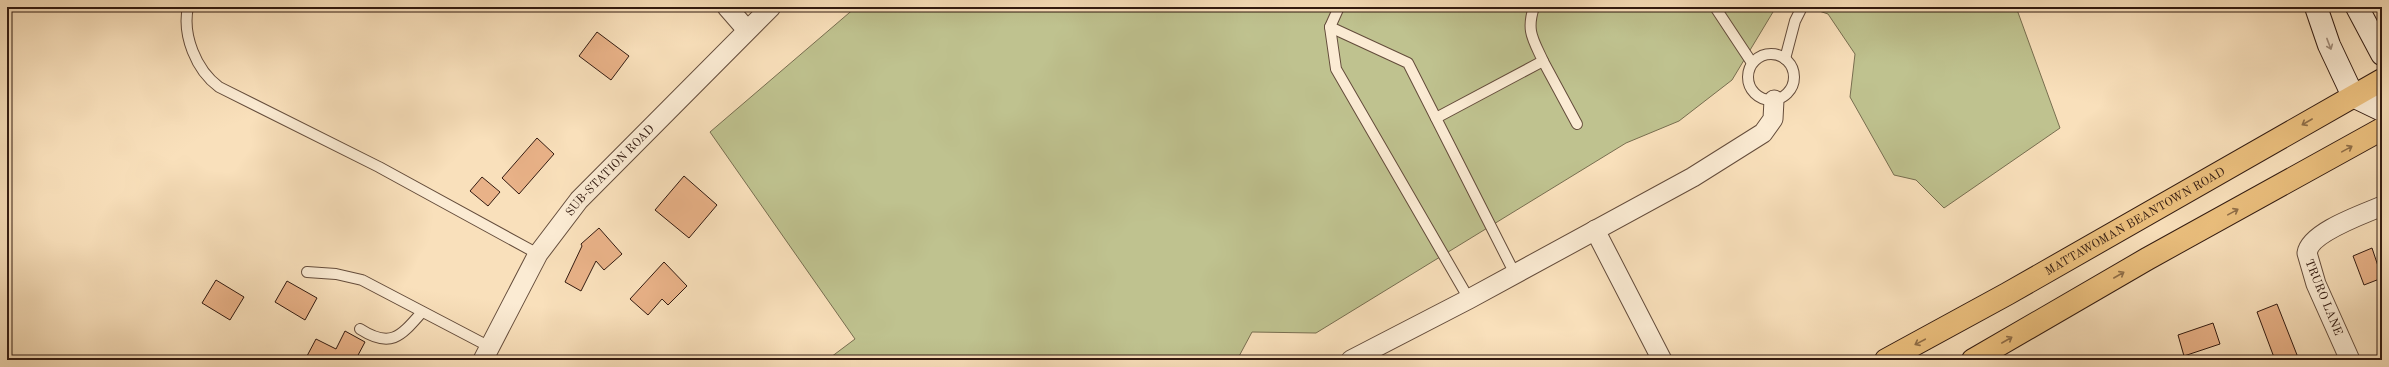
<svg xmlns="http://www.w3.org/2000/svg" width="2389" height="367" viewBox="0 0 2389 367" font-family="'Old Standard TT',serif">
<rect width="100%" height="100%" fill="#f9e0bb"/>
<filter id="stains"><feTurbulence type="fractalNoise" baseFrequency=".005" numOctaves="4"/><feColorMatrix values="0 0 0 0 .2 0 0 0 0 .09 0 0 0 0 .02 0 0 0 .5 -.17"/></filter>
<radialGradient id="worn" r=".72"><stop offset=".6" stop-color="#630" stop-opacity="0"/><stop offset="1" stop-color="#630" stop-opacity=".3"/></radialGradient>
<g fill="#bfc28f" stroke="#786e50">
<path d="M856,7H1776L1732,80L1679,121L1626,143L1316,333L1252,332L1237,360H827L855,339L710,132Z"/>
<path d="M1807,7H2016L2060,128L1944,208L1916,180L1894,175L1850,97L1855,54L1828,14Z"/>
</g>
<g fill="#e9b288" stroke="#321a10">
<path d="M597,32L629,56L611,80L579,56Z"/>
<path d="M537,138L554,154L519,194L502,178Z"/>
<path d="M684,176L717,205L689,238L655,210Z"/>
<path d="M482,177L500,192L488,206L470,191Z"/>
<path d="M599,228L622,254L604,270L596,261L581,291L565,282L582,246L581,244Z"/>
<path d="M2372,248L2382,278L2364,285L2353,256Z"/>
<path d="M664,262L687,286L668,305L662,299L648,315L630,299Z"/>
<path d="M216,280L244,297L230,320L202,303Z"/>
<path d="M287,281L317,298L305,320L275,302Z"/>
<path d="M2277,304L2299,360H2275L2257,312Z"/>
<path d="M2213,323L2220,344L2184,356L2178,335Z"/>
<path d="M345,331L365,342L356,359L358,360H316L307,356L316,339L336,349Z"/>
</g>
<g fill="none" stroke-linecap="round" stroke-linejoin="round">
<defs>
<g id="lane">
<path d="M188,7C182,35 196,70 219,87L379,167L538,254"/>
<path d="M1339,7L1330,27L1336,69L1469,299"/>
<path d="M1715,7L1752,63"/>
<path d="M1330,27L1408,63L1515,274"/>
<circle cx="1771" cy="77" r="23"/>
<path d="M1785,59L1795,21L1802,7"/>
<path d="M1543,61L1577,124"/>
<path d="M1436,118L1543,61C1533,39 1526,31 1534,7"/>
<path d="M307,272L336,274L362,280L490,347"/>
<path d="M360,329C391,349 401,336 422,312"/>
</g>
<g id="street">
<path d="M727,7L747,30"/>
<path d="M1595,230L1662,360"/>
<path id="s1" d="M483,360L538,254L579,200L771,7"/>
<path d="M1351,360L1469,299L1693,177L1763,133L1773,119L1774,100"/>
<path d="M2350,360L2316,284L2307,253C2310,232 2364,214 2382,206"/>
</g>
<g id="secondary">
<path d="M2316,7L2329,45L2353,96L2382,110"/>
<path d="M2357,7L2382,54"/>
</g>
<g id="highway">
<path id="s2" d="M1886,360L2007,294L2382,80"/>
<path d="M1973,360L2147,259L2382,129"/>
</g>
</defs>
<use href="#lane" stroke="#644c3b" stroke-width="12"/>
<use href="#street" stroke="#644c3b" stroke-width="21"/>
<use href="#secondary" stroke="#321a10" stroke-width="24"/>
<use href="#highway" stroke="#321a10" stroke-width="24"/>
<use href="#lane" stroke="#fbebd3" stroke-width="10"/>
<use href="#street" stroke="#fbebd3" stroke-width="19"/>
<use href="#secondary" stroke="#fbebd3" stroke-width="22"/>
<use href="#highway" stroke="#ecc07e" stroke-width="22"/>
</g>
<defs><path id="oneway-shaft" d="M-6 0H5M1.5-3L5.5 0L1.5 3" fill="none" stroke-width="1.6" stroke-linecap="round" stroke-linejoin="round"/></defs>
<use stroke="#a18d7b" href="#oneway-shaft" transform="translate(2329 44) rotate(69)"/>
<g stroke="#8f6d47">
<use href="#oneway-shaft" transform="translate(2307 122) rotate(150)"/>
<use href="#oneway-shaft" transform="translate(2347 149) rotate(-29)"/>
<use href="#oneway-shaft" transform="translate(2233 212) rotate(-29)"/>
<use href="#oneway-shaft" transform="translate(2119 275) rotate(-30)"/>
<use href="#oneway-shaft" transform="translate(2007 340) rotate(-30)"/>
<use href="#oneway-shaft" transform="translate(1920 342) rotate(152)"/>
</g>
<g text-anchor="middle" stroke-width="3.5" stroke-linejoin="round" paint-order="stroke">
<g font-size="12" fill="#321a10" stroke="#fbebd3">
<text dy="4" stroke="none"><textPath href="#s1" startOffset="230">SUB-STATION ROAD</textPath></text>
<text dy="4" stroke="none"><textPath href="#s2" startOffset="285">MATTAWOMAN BEANTOWN ROAD</textPath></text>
<text transform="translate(2324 297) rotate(68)" y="4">TRURO LANE</text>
</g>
</g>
<rect width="2389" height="367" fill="none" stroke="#f9e0bb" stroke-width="24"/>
<rect x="8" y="8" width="2373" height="351" fill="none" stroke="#321a10" stroke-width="2"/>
<rect x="12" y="12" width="2365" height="343" fill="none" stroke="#321a10"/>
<rect width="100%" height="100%" filter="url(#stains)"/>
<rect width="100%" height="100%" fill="url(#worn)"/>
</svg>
